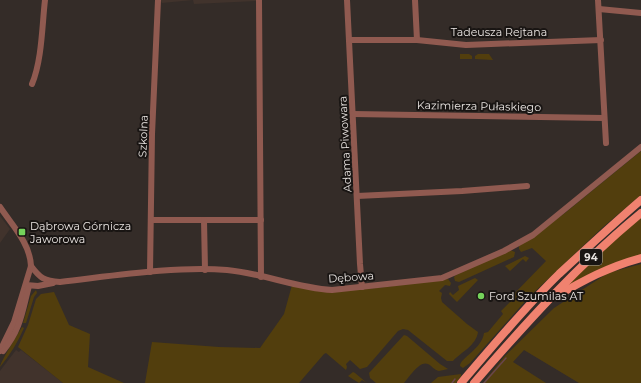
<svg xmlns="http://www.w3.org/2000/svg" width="641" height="383" viewBox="0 0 641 383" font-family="Montserrat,sans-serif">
<rect width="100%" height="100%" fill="#342c28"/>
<g fill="#41332c">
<path d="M160,0H257V1L194,4L193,0L162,3Z"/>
<path d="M0,216L10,229L0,243Z"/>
<path d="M16,350L19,352L21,350L63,383H0V371Z"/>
</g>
<g fill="#523e0d">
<path d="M460,54H469L472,56V59H460Z"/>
<path d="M478,54H489L493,60L475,59V56Z"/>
<path d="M641,151V195L603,227L528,298L470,363L463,368L460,366C460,358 482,349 484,333L488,332L503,314L501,311L511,301L509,299L510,297L512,296L546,261L532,248L521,252L519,249V246L565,213Z"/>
<path d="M641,218V257L561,291L609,244Z"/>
<path d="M510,250L515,252L514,257L459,282L455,281L454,277L456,275Z"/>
<path d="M525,256L529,258L526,262L523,259L510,271L505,266Z"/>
<path d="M641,264V383H579L524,350L513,362L546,383H483L504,357L554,308L608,273Z"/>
<path d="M475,278L478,280L457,302L449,294L450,292L453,295L459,290L458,286Z"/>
<path d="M448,279L451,283L450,286L445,285L439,291L442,293L441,298L442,302L467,324L478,332C476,346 461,352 453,361H447L408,330L403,329L398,331L367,367L360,369L350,360L346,364L347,367L346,370L326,353L324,354L299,383H145L152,342L219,347L260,348L284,314L292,285L323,291L377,288Z"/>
<path d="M36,290L37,293L34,297L26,323H23L31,296Z"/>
<path d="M54,292L69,325L90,334L88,367L124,383H63L18,347L28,325L36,299L41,294Z"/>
<path d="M22,327L24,328C18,342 10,355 0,367C0,362 18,334 22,327Z"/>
<path d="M404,335L407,336L440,364L448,369L439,371C434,370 432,366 428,364C420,360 409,377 404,383H376L370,378L369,373Z"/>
<path d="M353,372L355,373L367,383L362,380L359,383L348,376Z"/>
<path d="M461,374V376L456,383H431L438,377Z"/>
</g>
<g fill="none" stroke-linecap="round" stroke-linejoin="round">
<g stroke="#69454c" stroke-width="1.5">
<path d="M452,383L455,379"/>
<path d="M484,383L506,358"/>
</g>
<g stroke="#905a50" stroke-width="6">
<path d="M259,0L261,277"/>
<path d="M347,0L360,264L362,287"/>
<path d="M415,0L417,40"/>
<path d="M598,0L606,143"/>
<path d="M599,9L641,13"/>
<path d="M349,40H417L466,45L601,40"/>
<path d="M32,84C42,60 42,26 45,0"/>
<path d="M353,114L604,118"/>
<path d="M357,196L462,191L527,186"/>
<path d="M0,207C12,225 30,243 31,266L14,322L0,351"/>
<path d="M151,220H261"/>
<path d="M204,220L205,270"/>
<path d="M31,266C40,278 44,281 60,282C113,276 174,266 227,270C262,273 296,288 332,290L442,278L504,251L533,235L641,147"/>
<path d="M150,272L152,134L158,0"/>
<path d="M26,285L38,286L53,283"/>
<path d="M3,351C21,329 22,312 29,286"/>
</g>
<g stroke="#f0826f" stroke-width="8">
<path d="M555,297C584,280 608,267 641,258"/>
<path d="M461,383C493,346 524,308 559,274C586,249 613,224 641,200"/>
<path d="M474,383C526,323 579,264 641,213"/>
</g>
</g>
<g fill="#75d25b" stroke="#191513" stroke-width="1.5">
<rect x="18" y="228" width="8" height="8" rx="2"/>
<circle cx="481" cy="296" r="4"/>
</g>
<g text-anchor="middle" stroke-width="4" stroke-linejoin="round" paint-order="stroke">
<rect fill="#191513" stroke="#aba7a4" stroke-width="1" x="580" y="249" width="22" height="16" rx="3"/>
<g font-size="10" font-weight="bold" fill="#eae5e2">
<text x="591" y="261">94</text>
</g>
<g font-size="11" fill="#eae5e2" stroke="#191513">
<text x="499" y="36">Tadeusza Rejtana</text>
<text transform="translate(479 106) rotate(1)" y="4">Kazimierza Pułaskiego</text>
<text transform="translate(143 136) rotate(-88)" y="4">Szkolna</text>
<text transform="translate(345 144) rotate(-93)" y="4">Adama Piwowara</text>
<text transform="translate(351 277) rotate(-4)" y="4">Dębowa</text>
</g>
<g font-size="11" fill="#eae5e2" stroke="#191513" text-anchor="start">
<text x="30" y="230">Dąbrowa Górnicza<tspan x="30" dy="13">Jaworowa</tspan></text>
<text x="489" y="300">Ford Szumilas AT</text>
</g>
</g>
</svg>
